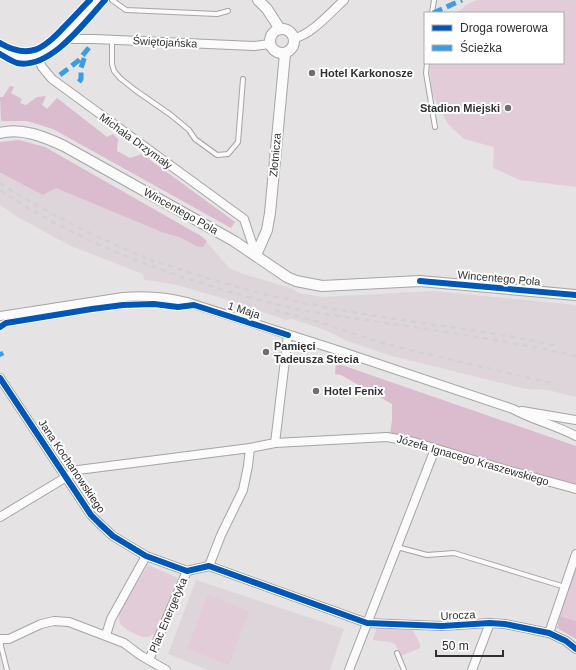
<svg xmlns="http://www.w3.org/2000/svg" width="576" height="670" viewBox="0 0 576 670" font-family="Arial,sans-serif">
<rect width="100%" height="100%" fill="#e5e3e4"/>
<g fill="#ddd5da">
<path d="M0,144L204,239L229,268L243,274L291,288L299,293L322,297L433,291L576,305V397L548,390L526,389L392,356L345,340L325,330L292,319L286,320L238,303L188,288L167,283L144,280L143,274L71,246L21,219L0,205Z"/>
<path d="M196,580L344,629L330,670H208L168,654Z"/>
</g>
<g fill="#e1ccd8">
<path d="M477,0H576V187L520,180L493,168L494,147L464,139L448,124L431,92L430,63H563V13H457L466,5Z"/>
<path d="M576,554V621L556,615Z"/>
<path d="M148,565L178,578L158,631C154,634 150,637 146,637C141,638 122,628 120,623C119,620 119,616 119,613Z"/>
<path d="M208,595L249,611L229,665L187,649Z"/>
<path d="M377,627L412,629L420,644V648L401,656L395,644C388,640 381,642 373,640Z"/>
</g>
<g fill="#dbbbce">
<path d="M10,86L14,87L11,93L22,99L20,103L26,105L37,97L46,96L42,105L47,109L57,98L107,137L113,134L118,139L117,151L130,158L142,154L235,222L231,228L53,129L27,121H1L0,97H3Z"/>
<path d="M19,140L45,147L201,236L207,241L203,247L196,246L182,238L162,232L56,188L43,195L3,174L0,172V142Z"/>
<path d="M336,363L576,446V484L437,446L412,437L390,433L392,421V404L341,375L335,374Z"/>
<path d="M560,616L576,621V639L557,628Z"/>
</g>
<g fill="none" stroke-linecap="round" stroke-linejoin="round">
<defs>
<g id="service">
<path d="M112,0L126,10L217,14L228,11"/>
<path d="M432,13L434,0"/>
<path d="M112,44V64L114,71L120,78L135,90L171,115L189,130L195,139L217,155L228,154L238,142L243,79"/>
<path d="M427,63L426,73L435,127"/>
<path d="M397,547L427,555L454,553L565,587"/>
<path d="M1,640V646L7,670"/>
<path d="M397,653L404,670"/>
</g>
<g id="minor">
<path d="M294,38C310,36 332,11 344,0"/>
<path d="M60,39H94L254,46L270,44"/>
<path d="M37,55L42,67L52,79L244,219L256,255"/>
<path d="M0,316L123,297C145,295 165,296 187,302L337,350L513,409C533,420 555,425 576,436"/>
<path d="M0,378L91,515L100,524L113,536L146,556L187,571L209,566L367,623L442,626L490,623L505,624L549,633L566,641L576,649"/>
<path d="M522,411L576,420"/>
<path d="M275,443L288,335"/>
<path d="M0,517L78,470L250,448L275,443L387,437L414,442L507,470L576,489"/>
<path d="M209,566L221,535L243,490L248,466L250,448"/>
<path d="M549,633L576,554"/>
<path d="M106,635L111,619L146,556"/>
<path d="M0,639H9L41,624L54,621L69,622L124,643L140,655L166,670"/>
<path d="M149,660L187,571"/>
<path d="M349,670L435,449"/>
<path d="M472,670L490,623"/>
</g>
<g id="tertiary">
<path d="M258,0L267,9L280,29"/>
<circle cx="282" cy="41" r="12"/>
<path d="M0,48C31,66 48,53 70,30C79,20 89,10 98,0"/>
<path d="M0,133C21,127 45,137 64,146L234,241L287,277L296,281L322,286L420,281L576,295"/>
<path d="M256,255L267,230L270,213L285,54"/>
</g>
</defs>
<use href="#service" stroke="#a6a4a5" stroke-width="6"/>
<use href="#minor" stroke="#a6a4a5" stroke-width="10"/>
<use href="#tertiary" stroke="#a6a4a5" stroke-width="12"/>
<use href="#service" stroke="#fbfbfb" stroke-width="4"/>
<use href="#minor" stroke="#fbfbfb" stroke-width="8"/>
<use href="#tertiary" stroke="#fbfbfb" stroke-width="10"/>
<g stroke="#d2d1d2" stroke-width="2.5" stroke-dasharray="5 5" stroke-linecap="butt">
<path d="M0,183C49,215 101,239 155,262"/>
<path d="M0,190C70,237 143,266 224,290C248,297 272,304 297,309C318,313 339,316 360,319C432,330 505,340 576,356"/>
<path d="M149,259C197,275 245,291 295,301C382,320 471,327 558,346"/>
<path d="M275,310L319,322L373,340L401,348L551,383"/>
</g>
<g stroke="#3e9de1" stroke-width="5" stroke-dasharray="10 5" stroke-linecap="butt">
<path d="M433,13L462,0"/>
<path d="M60,75L78,61L92,44"/>
<path d="M79,82L81,79V68L85,56"/>
<path d="M0,352L2,356"/>
</g>
<defs>
<g id="cycleway">
<path d="M0,43C29,60 44,49 64,27C73,18 81,9 90,0"/>
<path d="M0,54C5,57 11,61 17,63C50,70 85,22 105,0"/>
<path d="M420,281L576,295"/>
<path d="M0,327L6,323L92,309L123,305L154,304L178,307L194,305L288,335"/>
<path d="M0,378L91,515L100,524L113,536L146,556L187,571L209,566L367,623L442,626L490,623L505,624L549,633L566,641L576,649"/>
</g>
</defs>
<use href="#cycleway" stroke="#fff" stroke-width="8"/>
<use href="#cycleway" stroke="#0057b8" stroke-width="6"/>
</g>
<g fill="#706f70" stroke="#fff" stroke-width="1.5">
<circle cx="312" cy="73" r="4"/>
<circle cx="508" cy="108" r="4"/>
<circle cx="266" cy="352" r="4"/>
<circle cx="316" cy="391" r="4"/>
</g>
<g text-anchor="middle" stroke-width="4" stroke-linejoin="round" paint-order="stroke">
<g font-size="11" fill="#313031" stroke="#fff">
<text transform="translate(165 42) rotate(3)" y="4">Świętojańska</text>
<text transform="translate(136 141) rotate(36)" y="4">Michała Drzymały</text>
<text transform="translate(275 155) rotate(-85)" y="4">Złotnicza</text>
<text transform="translate(181 211) rotate(29)" y="4">Wincentego Pola</text>
<text transform="translate(499 278) rotate(5)" y="4">Wincentego Pola</text>
<text transform="translate(244 310) rotate(18)" y="4">1 Maja</text>
<text transform="translate(473 460) rotate(16)" y="4">Józefa Ignacego Kraszewskiego</text>
<text transform="translate(72 466) rotate(56)" y="4">Jana Kochanowskiego</text>
<text transform="translate(168 615) rotate(-67)" y="4">Plac Energetyka</text>
<text transform="translate(458 615) rotate(-3)" y="4">Urocza</text>
</g>
<g font-size="11" font-weight="bold" fill="#313031" stroke="#fff" text-anchor="start">
<text x="320" y="77">Hotel Karkonosze</text>
<text x="500" y="112" text-anchor="end">Stadion Miejski</text>
<text x="274" y="350">Pamięci<tspan x="274" dy="13">Tadeusza Stecia</tspan></text>
<text x="324" y="395">Hotel Fenix</text>
</g>
</g>
<rect x="424" y="12" width="140" height="52" fill="#ffffff" stroke="#adacad"/>
<rect x="432" y="25" width="20" height="6" fill="#0057b8" stroke="#adacad"/>
<text x="460" y="32" font-size="12" fill="#313031">Droga rowerowa</text>
<rect x="432" y="45" width="20" height="6" fill="#3e9de1" stroke="#adacad"/>
<text x="460" y="52" font-size="12" fill="#313031">Ścieżka</text>
<path d="M436 650v6h67v-6" fill="none" stroke="#313031" stroke-width="2"/>
<text x="442" y="650" font-size="12" fill="#313031" stroke="#ffffff" stroke-width="3" paint-order="stroke">50 m</text>
</svg>
